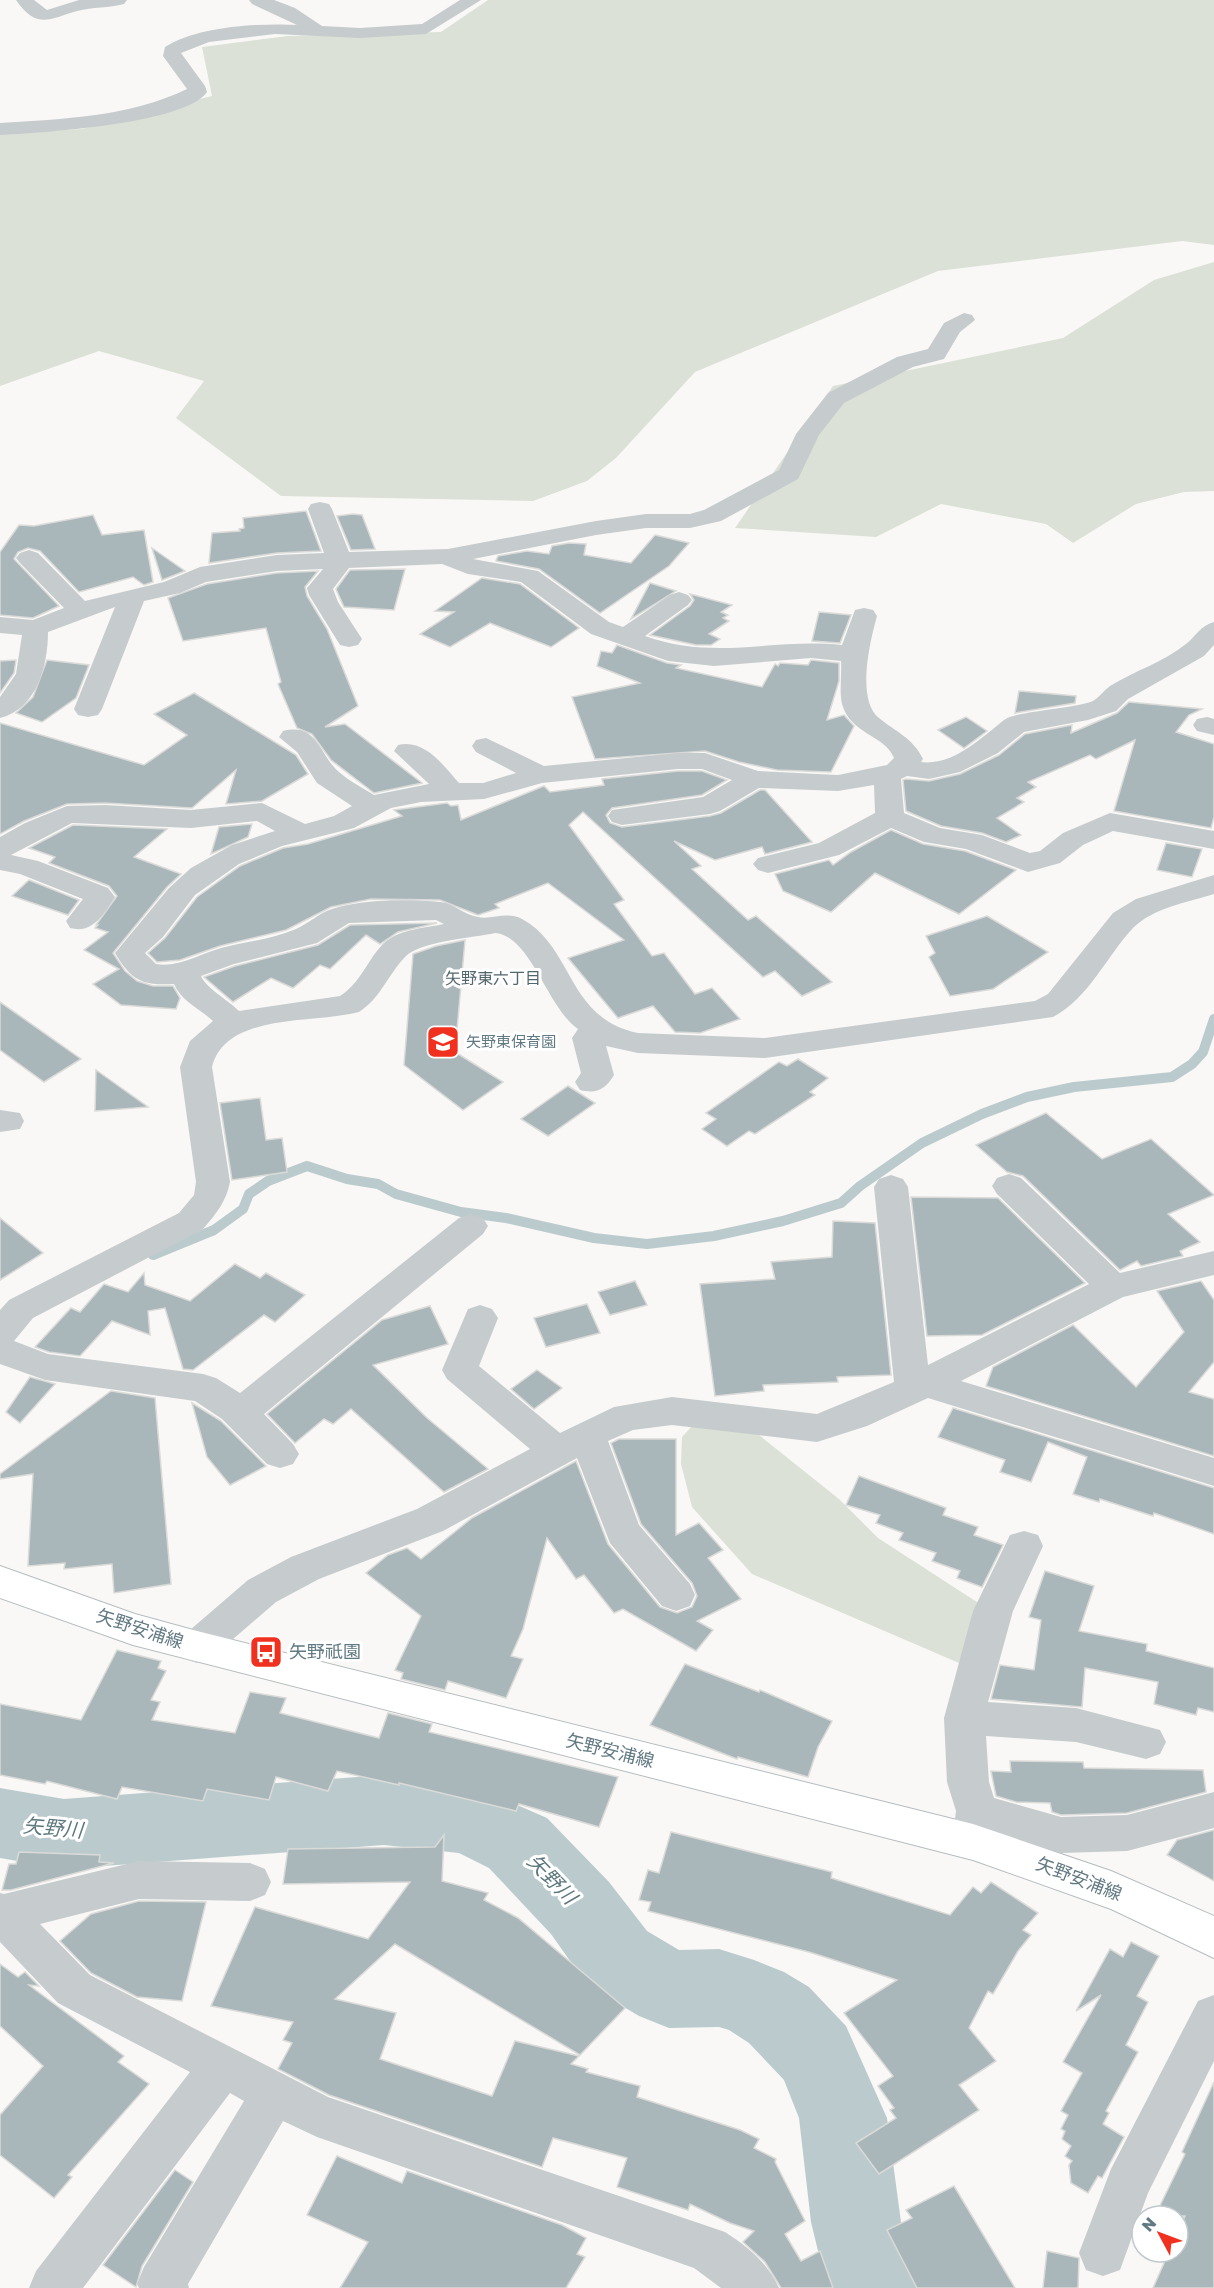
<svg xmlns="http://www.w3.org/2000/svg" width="1214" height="2288" viewBox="0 0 1214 2288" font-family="'Golos Text','Noto Sans JP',sans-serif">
<rect width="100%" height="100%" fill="#f9f8f6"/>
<g fill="#dbe1d6">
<path d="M488,0H1214V245L1182,241L938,271L695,372L616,458L587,481L533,501L281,496L176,418L204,381L99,351L0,386V134L82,129L212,96L202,47L288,36L441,32Z"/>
<path d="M1214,262V491L1184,492L1136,504L1073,543L1046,524L941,504L876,537L735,528L833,386L1063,338L1154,280Z"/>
<path d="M695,1423L759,1435L839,1499L878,1538L980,1604L959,1663L752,1574L692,1507L681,1464L682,1437Z"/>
</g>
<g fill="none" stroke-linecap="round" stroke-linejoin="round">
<path stroke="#bbcbcd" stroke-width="10" d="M153,1255L214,1230L243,1209L249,1194L268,1181L307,1166L347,1179L378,1184L396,1194L461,1212L506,1218L594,1238L647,1244L714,1236L783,1221L841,1203L860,1186L922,1143L982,1114L1027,1097L1074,1087L1172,1077L1192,1064L1203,1052L1214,1019"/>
<path fill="#bbcbcd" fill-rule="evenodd" d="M384,1775L469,1784L547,1818L609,1882L647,1931L679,1950L719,1949L754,1960L784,1972L809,1987L846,2026L887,2118L901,2222L919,2288H827L811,2222L799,2118L784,2080L749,2043L729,2030L719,2027L669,2028L639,2016L587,1985L551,1934L489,1868L459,1853L384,1845L64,1869L0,1858V1788L64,1799Z"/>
</g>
<g fill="#a9b6ba" stroke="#dadad8" stroke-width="1.5">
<path d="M306,511L321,551L277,553L209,563L212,533L240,531L239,529L244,528L243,518Z"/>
<path d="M353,514L362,515L375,549L351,550L337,516Z"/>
<path d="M93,515L102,535L144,530L153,582L144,585L133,577L79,592L40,551L28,548L18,552L14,559L59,606L33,618L0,615V552L19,525L34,526Z"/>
<path d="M655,535L689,543L669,566L600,613L539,569L496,561L498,556L527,551L549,554L552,546L569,543L586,544L584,555L631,563Z"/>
<path d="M152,548L185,571L162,580Z"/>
<path d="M405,569L394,610L344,607L336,589L350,570Z"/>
<path d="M318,571L305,587L307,596L327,629L358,706L325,727L345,724L422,783L374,793L331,760L312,734L297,728L278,684L281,682L266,628L183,641L168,598L207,584L277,573Z"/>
<path d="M482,578L520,584L579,628L551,647L490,623L450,647L420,634L454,612L435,611Z"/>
<path d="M650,583L676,591L631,619Z"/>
<path d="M690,594L732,605L721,612L728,615L723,618L729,621L709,634L720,639L711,645H696L650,635L690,606L694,600Z"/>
<path d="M819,612L851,615L840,643L812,641Z"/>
<path d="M617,645L667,663L681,665L676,668L762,687L775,664L778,666L780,663L808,665L811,660L839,663V681L827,720L844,715L854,726L831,772L777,770L739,762L705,751L595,759L572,697L640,683L597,666L601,651L612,653Z"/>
<path d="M16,660L14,673L0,693V661Z"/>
<path d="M47,660L89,665L76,698L42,722L16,713L33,697Z"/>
<path d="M1019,691L1076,696L1075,703L1015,713Z"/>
<path d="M194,693L296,755L308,774L262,801L226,804L236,770L192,808L105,803L67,804L24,821L0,834V723L144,765L187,735L154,714Z"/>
<path d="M1129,702L1202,709L1189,715L1176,732L1214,744V817L1211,828L1114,811L1135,740L1096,759L1090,755L1028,782L1036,787L1017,798L1024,802L997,818L1021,835L1006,842L982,833L941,826L906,811L903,780L906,779L929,781L960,774L999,755L1025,734L1072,725L1071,733L1117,713Z"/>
<path d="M966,717L987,731L964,748L938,730Z"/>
<path d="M678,771H702L727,780L702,795L612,808L606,815L610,823L622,827L710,816L721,813L760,790H765L812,842L765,854L762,847L715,860L674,841L701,866L692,869L748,920L756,916L832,982L802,996L775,971L763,977L583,812L569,825L624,900L614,904L652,956L664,953L695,994L712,988L740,1019L700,1033L675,1032L653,1006L618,1018L568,958L624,940L548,883L495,904L499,908L478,915L440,900L371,899L331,907L286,930L220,946L180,960L157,962L148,953L165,938L197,897L240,866L283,848L308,844L402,816L394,810L447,803L451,806L458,805L461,820L544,786L550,792L604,785L602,779Z"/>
<path d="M252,824L248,837L211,854L219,827Z"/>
<path d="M73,825L167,829L134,857L181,874L167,887L113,953L125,971L137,981L153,986H173L180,998L176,1009L121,1005L93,984L119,969L84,950L108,932L95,928L98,925H96L117,896L109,886L49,863L55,857L29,848Z"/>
<path d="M891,830L923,844L965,851L1016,870L959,914L875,873L831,912L783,891L775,874L829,860L833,865L851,852Z"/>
<path d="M1166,843L1202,849L1192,877L1157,870Z"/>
<path d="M29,880L79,900L68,915L12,896Z"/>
<path d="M987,916L1048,952L993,989L950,996L929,957L935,953L926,936Z"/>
<path d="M437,923L398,932L380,944L366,935L330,969L320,965L293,988L271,978L233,1002L204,977L235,966L318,945L350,925Z"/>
<path d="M465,940L455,1052L503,1082L463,1110L404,1065L413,954L436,946Z"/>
<path d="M0,1002L81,1059L44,1082L0,1050Z"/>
<path d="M798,1059L828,1078L810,1092L815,1095L755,1134L749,1131L727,1146L702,1129L716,1119L706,1113L779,1062L787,1066Z"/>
<path d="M96,1070L148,1107L95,1111Z"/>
<path d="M568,1086L595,1103L548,1136L521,1119Z"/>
<path d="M260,1098L266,1140L282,1138L287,1172L232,1180L220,1103Z"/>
<path d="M1046,1113L1102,1159L1151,1139L1214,1195L1168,1214L1200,1242L1180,1251L1183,1256L1141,1266L1137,1261L1120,1270L1023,1176L1007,1172L976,1145Z"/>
<path d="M911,1197L998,1198L1085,1283L982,1335L927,1336Z"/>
<path d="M0,1218L43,1253L0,1280Z"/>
<path d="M833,1221L875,1223L891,1375L837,1377L838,1382L763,1385L764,1391L715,1396L700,1284L775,1279L771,1262L832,1257Z"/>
<path d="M235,1264L260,1278L266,1273L305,1295L275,1322L264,1315L193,1370L183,1369L165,1308L148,1311L150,1335L112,1321L80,1356L49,1352L35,1347L71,1308L80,1312L104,1284L128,1292L144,1273L145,1285L190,1301Z"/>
<path d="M635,1281L647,1305L610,1315L598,1292Z"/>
<path d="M1201,1281L1214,1300V1362L1189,1392L1214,1399V1456L986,1386L993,1367L1073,1325L1136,1387L1184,1332L1157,1291Z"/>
<path d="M587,1304L600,1333L546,1347L534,1318Z"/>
<path d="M430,1306L448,1344L373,1365L427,1418L488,1469L444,1492L351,1409L333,1424L324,1419L295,1443L267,1414L382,1320Z"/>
<path d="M537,1370L562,1388L534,1409L511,1389Z"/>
<path d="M30,1377L55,1384L20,1423L6,1412Z"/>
<path d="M111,1391L155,1398L171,1584L114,1593L112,1564L64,1569L65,1563L28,1566L33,1474L0,1479V1474Z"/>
<path d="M192,1403L221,1421L266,1466L230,1485L207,1457Z"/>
<path d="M953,1408L1214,1488V1534L1154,1513L1153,1516L1100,1499L1099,1502L1073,1494L1087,1457L1048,1442L1031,1482L1000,1472L1005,1460L938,1437Z"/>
<path d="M619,1439H676V1535L699,1523L723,1550L708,1558L741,1599L697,1621L713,1630L696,1651L623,1609L614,1613L584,1575L576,1579L547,1538L523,1629L511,1656L523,1659L506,1698L448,1681L445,1690L401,1679L403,1673L395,1670L421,1616L366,1573L388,1555L407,1548L421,1559L472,1518L576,1461L608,1544L660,1607L677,1613L692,1607L697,1596L692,1583L641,1524L611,1443Z"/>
<path d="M859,1476L946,1508L943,1515L978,1527L974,1535L1003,1545L982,1587L957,1578L960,1571L932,1561L936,1553L899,1540L903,1533L876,1523L880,1515L846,1505Z"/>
<path d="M1045,1571L1094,1586L1079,1631L1147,1644L1146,1651L1214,1668V1712L1198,1708L1196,1715L1154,1704L1158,1682L1085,1668L1082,1707L991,1699L1000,1665L1034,1670L1041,1620L1029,1617Z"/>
<path d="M117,1650L161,1661L158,1668L166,1671L151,1700L160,1702L152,1720L235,1733L250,1692L286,1698L280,1713L379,1738L388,1713L432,1724L429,1732L618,1777L599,1827L519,1804L516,1811L399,1783V1785L337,1771L328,1791L276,1777L269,1800L207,1789L203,1801L122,1787L117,1799L47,1781L45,1784L0,1775V1704L81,1720Z"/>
<path d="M685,1664L759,1692L760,1690L832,1721L818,1747L808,1777L738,1757L737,1759L650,1725Z"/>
<path d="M1010,1761L1083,1762L1084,1768L1203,1770L1206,1792L1127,1813L1061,1815L1052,1812L1050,1803L1016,1802L996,1796L991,1771L1011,1772Z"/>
<path d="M1214,1830V1881L1167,1855L1177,1840Z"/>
<path d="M671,1832L832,1872L831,1878L950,1915L973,1887L981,1893L991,1882L1038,1913L1023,1930L1031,1935L1018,1951L993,1994L988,1991L969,2028L996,2061L959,2085L979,2110L879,2174L856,2143L896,2118L890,2110L894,2108L878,2086L893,2076L844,2013L897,1980L809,1952L648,1911L651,1902L639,1900L648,1870L659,1873Z"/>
<path d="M444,1835L442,1881L488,1893L484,1900L518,1918L625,2008L580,2055L395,1944L335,1999L396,2013L380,2059L492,2096L515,2041L579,2056L571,2064L588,2069L586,2072L640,2086L637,2097L740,2130L759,2139L754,2148L776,2159L775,2162L805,2221L785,2234L801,2261L820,2251L833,2288H781L765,2262L743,2242L754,2231L730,2223L690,2204L688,2210L617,2187L627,2158L553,2138L542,2167L329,2095L278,2069L292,2043L283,2040L293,2022L211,2006L255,1907L368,1939L410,1882L283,1884L288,1849L435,1847Z"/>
<path d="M19,1852L100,1855L99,1862L114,1863L11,1890H2L9,1864H16Z"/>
<path d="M139,1901L206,1902L182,2001L137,1997L91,1973L60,1941L91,1914Z"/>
<path d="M1131,1942L1159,1956L1137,1996L1148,2002L1126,2045L1138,2052L1106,2111L1109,2113L1103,2124L1124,2137L1102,2178L1098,2176L1088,2193L1071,2183L1069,2165L1072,2161L1065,2156L1071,2146L1062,2139L1065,2131L1061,2129L1068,2115L1061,2111L1082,2073L1063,2062L1101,1995L1076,2011L1110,1949L1123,1957Z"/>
<path d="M0,1964L18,1977L25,1972L39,1986L29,1985L124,2056L118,2062L149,2084L68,2175L72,2177L54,2198L0,2155V2115L43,2066L0,2026Z"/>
<path d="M1214,2082V2288H1153L1169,2252H1178V2231L1185,2216H1155L1185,2154L1182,2152Z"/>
<path d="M337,2156L402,2183L407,2171L562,2225L586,2238L577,2254L585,2257L566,2288H340L368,2242L307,2215Z"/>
<path d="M175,2170L193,2182L142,2266L136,2287L103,2265Z"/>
<path d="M954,2186L1015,2288H917L887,2230L912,2218L906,2210Z"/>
<path d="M1047,2251L1079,2258L1078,2288H1043Z"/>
</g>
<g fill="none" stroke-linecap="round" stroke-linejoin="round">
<defs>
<path id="major" d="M0,1566L135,1614L197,1631L973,1824L1111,1871L1214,1916V1958L1111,1909L973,1860L133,1645L0,1598Z"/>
</defs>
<use href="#major" stroke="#b6bdc0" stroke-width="2"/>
<g fill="#c6cbce" fill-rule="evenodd">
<path d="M16,0H34L47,10L79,0H127L124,4C109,8 93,7 77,11C49,19 37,30 16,0Z"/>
<path d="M249,0H274L295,8L322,26L360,28L422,24L460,0H481L426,34L360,38L275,34L209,42L181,53L205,86L207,92C185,124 39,133 0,135V123C63,119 129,117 187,89L163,56L165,47C198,26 259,23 297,25L252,4Z"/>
<path d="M964,313L972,315L975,320L960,332L944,359L913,367L844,403L819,435L798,479L721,521L690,528H646L596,535L473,559L538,571L609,622L623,627L670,595L679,592L688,595L692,600L688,605L645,636C715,661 772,638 842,645L855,610L864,608L873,610L877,616C870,641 856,700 879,718C896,732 913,738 923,759L921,762C953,766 981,738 1004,720C1016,711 1073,709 1093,701C1100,697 1104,690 1110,686C1134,671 1164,662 1186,644C1196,636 1200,626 1214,622V645L1204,656L1128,699L1116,711L1088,720L1024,732L998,753L960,772L929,779L907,776L901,779L904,813L940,828L982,835L1030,853L1040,851L1063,833L1110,813L1214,831V849L1113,831L1083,845L1060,863L1028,872L966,849L924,842L891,828L839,855L768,873L758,870L753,864L758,858L819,843L875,813L874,785L838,791L759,788L720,811L710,814L622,825L612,822L608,816L612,810L703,797L732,780L702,769H678L542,783L484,799L421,802L391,808L354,828L282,846L239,864L195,895L163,937L145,953L156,964C178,968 200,954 221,948C245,942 273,939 296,929C308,924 319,913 332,909C361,899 410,899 440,902C454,903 464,915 478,917C492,920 506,911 522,919C574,947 566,1018 638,1033L765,1038L1035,1001L1048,994L1113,913L1136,899L1214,875V894C1188,902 1153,908 1133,928C1106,957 1089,998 1053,1017L765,1058L638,1053L606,1046L614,1075C605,1090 596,1094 580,1090L575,1082L581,1073L572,1038L578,1029C547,1008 531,936 495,933C473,938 422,941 406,956C388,974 381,998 359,1012C314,1024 226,1012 212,1067L230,1182C226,1202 216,1214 203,1229L33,1318L14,1341L48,1354L203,1374L216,1378L240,1393L459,1218L471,1214L483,1218L488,1226L483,1234L264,1414L293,1444L299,1454L293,1464L280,1468L267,1464L222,1419L195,1401L45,1380L0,1364V1310L9,1300L179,1213L194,1195L196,1182L180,1067L190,1041L213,1021C199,1008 181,1001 174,984C142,986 131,980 115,953L169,888L191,868L232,845L275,831L257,821L191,828L72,823L11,855L38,861L108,888L115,897C103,915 93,934 70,928L66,921L83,899L20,874L0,870V837L25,823L67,806L105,805L191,810L262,803L305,824L334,816L352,806L317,783L297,752L279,737L283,731C318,722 319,755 339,772C349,781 363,788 374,795L429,784L394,751L398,745C425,739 443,765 459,783H483L516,773L476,752L472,746L476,740L486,738L544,766L678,753H705L758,771L838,775L887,765L894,758C885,735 850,734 842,704C839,690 842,675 841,661L811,658L714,666L668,661L591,634L521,582L468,574L442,564L349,568L333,589L338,602L362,639L358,645L349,647L340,645L309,595L307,588L323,569L277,571L206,582L180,593L144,601L102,709L98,715L88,717L78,715L74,709L115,607L48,632C48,665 37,709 0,718V697L16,674L22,635L0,633V617L33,620L64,608L20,563L16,558L20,553L29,550L38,553L85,601L164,582L200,567L277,555L324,553L308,509L311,504L320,502L329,504L332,509L349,552L448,549L596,521L646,514H690L704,510L779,470L796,434L828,393L897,357L928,349L944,323ZM436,920L444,924C425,928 401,929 385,942C368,958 361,983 340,996L239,1011C228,1000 206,988 201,976L234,964L317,943L349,923Z"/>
<path d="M1207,717L1214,719V735L1197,731L1193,725L1197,719Z"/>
<path d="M0,1110L20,1113L24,1121L20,1129L0,1132Z"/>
<path d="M1009,1174L1021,1178L1120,1273L1214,1251V1275L1123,1297L961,1381L1214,1458V1486L928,1398L867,1426L817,1442L672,1425L633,1430L608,1441L639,1525L690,1584L695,1595L690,1606L676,1611L662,1606L610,1543L577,1458L443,1531L319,1579L276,1602L211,1658L197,1663L183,1658L177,1647L183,1636L248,1580L291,1557L417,1509L530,1449L447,1379L442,1370L468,1309L480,1305L492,1309L498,1318L479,1366L560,1433L614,1407L672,1397L817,1414L894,1382L874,1187L879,1179L891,1175L903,1179L908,1187L928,1365L1089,1284L997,1194L992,1186L997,1178Z"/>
<path d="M1024,1531L1038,1535L1043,1546L1013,1611L988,1702L1076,1708L1160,1730L1166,1742L1160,1754L1146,1759L1076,1742L986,1736L989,1782L994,1798L1061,1817L1127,1815L1214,1792V1828L1127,1851L1061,1853L995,1834L988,1855L973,1860L958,1855L952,1842L956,1811L947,1782L944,1718L973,1611L1010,1535Z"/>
<path d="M139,1861L250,1863L265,1869L271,1882L265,1895L250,1901L139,1899L40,1924L90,1975L328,2097L725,2232C748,2247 768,2263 779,2288H721L694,2268L317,2137L283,2121L188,2284L189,2288H139L137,2284L144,2267L244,2101L230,2093L83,2288H29L36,2271L190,2072L58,2003L0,1942V1893L4,1894Z"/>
<path d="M1214,1995V2061L1148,2193L1120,2270L1103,2276L1086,2270L1079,2253L1111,2169L1198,2001Z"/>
</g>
<use href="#major" fill="#fff" fill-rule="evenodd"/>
</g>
<defs>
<symbol id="school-square" viewBox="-11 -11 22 22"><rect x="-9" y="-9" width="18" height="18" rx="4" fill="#f0311f" stroke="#fff"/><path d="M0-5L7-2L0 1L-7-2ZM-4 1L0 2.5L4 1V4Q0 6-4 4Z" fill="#fff"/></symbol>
<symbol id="bus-square" viewBox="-11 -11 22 22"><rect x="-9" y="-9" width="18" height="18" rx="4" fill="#f0311f" stroke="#fff"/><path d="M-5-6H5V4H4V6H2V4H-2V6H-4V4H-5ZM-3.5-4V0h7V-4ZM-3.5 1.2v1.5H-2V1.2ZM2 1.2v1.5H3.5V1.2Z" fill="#fff"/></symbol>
</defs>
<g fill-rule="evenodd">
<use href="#school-square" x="424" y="1023" width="38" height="38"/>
<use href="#bus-square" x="247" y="1633" width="38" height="38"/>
</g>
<g text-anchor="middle" stroke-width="6" stroke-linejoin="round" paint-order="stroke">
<g font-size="15" fill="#617983" stroke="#fff" text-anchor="start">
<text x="466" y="1047">矢野東保育園</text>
</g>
<g font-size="16" fill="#54666d" stroke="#fff">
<text x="493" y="984">矢野東六丁目</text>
</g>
<g font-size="18" fill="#617983" stroke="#fff">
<text transform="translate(140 1629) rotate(18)" y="6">矢野安浦線</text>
<text transform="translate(610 1751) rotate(14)" y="6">矢野安浦線</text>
<text transform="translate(1079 1879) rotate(21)" y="6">矢野安浦線</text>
</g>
<g font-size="18" fill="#617983" stroke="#fff" text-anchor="start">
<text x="289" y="1658">矢野祇園</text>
</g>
<g font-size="20" font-style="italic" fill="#5c787d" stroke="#fff">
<text transform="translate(53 1828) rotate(5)" y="7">矢野川</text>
<text transform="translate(552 1879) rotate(46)" y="7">矢野川</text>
</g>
</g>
<g transform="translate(1160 2234) rotate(311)"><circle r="28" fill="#ffffff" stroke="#c0c9cd" stroke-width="1.5"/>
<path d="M0-4.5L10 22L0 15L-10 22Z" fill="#f0311f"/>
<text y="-9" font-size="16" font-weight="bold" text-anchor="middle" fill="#617983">N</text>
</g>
</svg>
